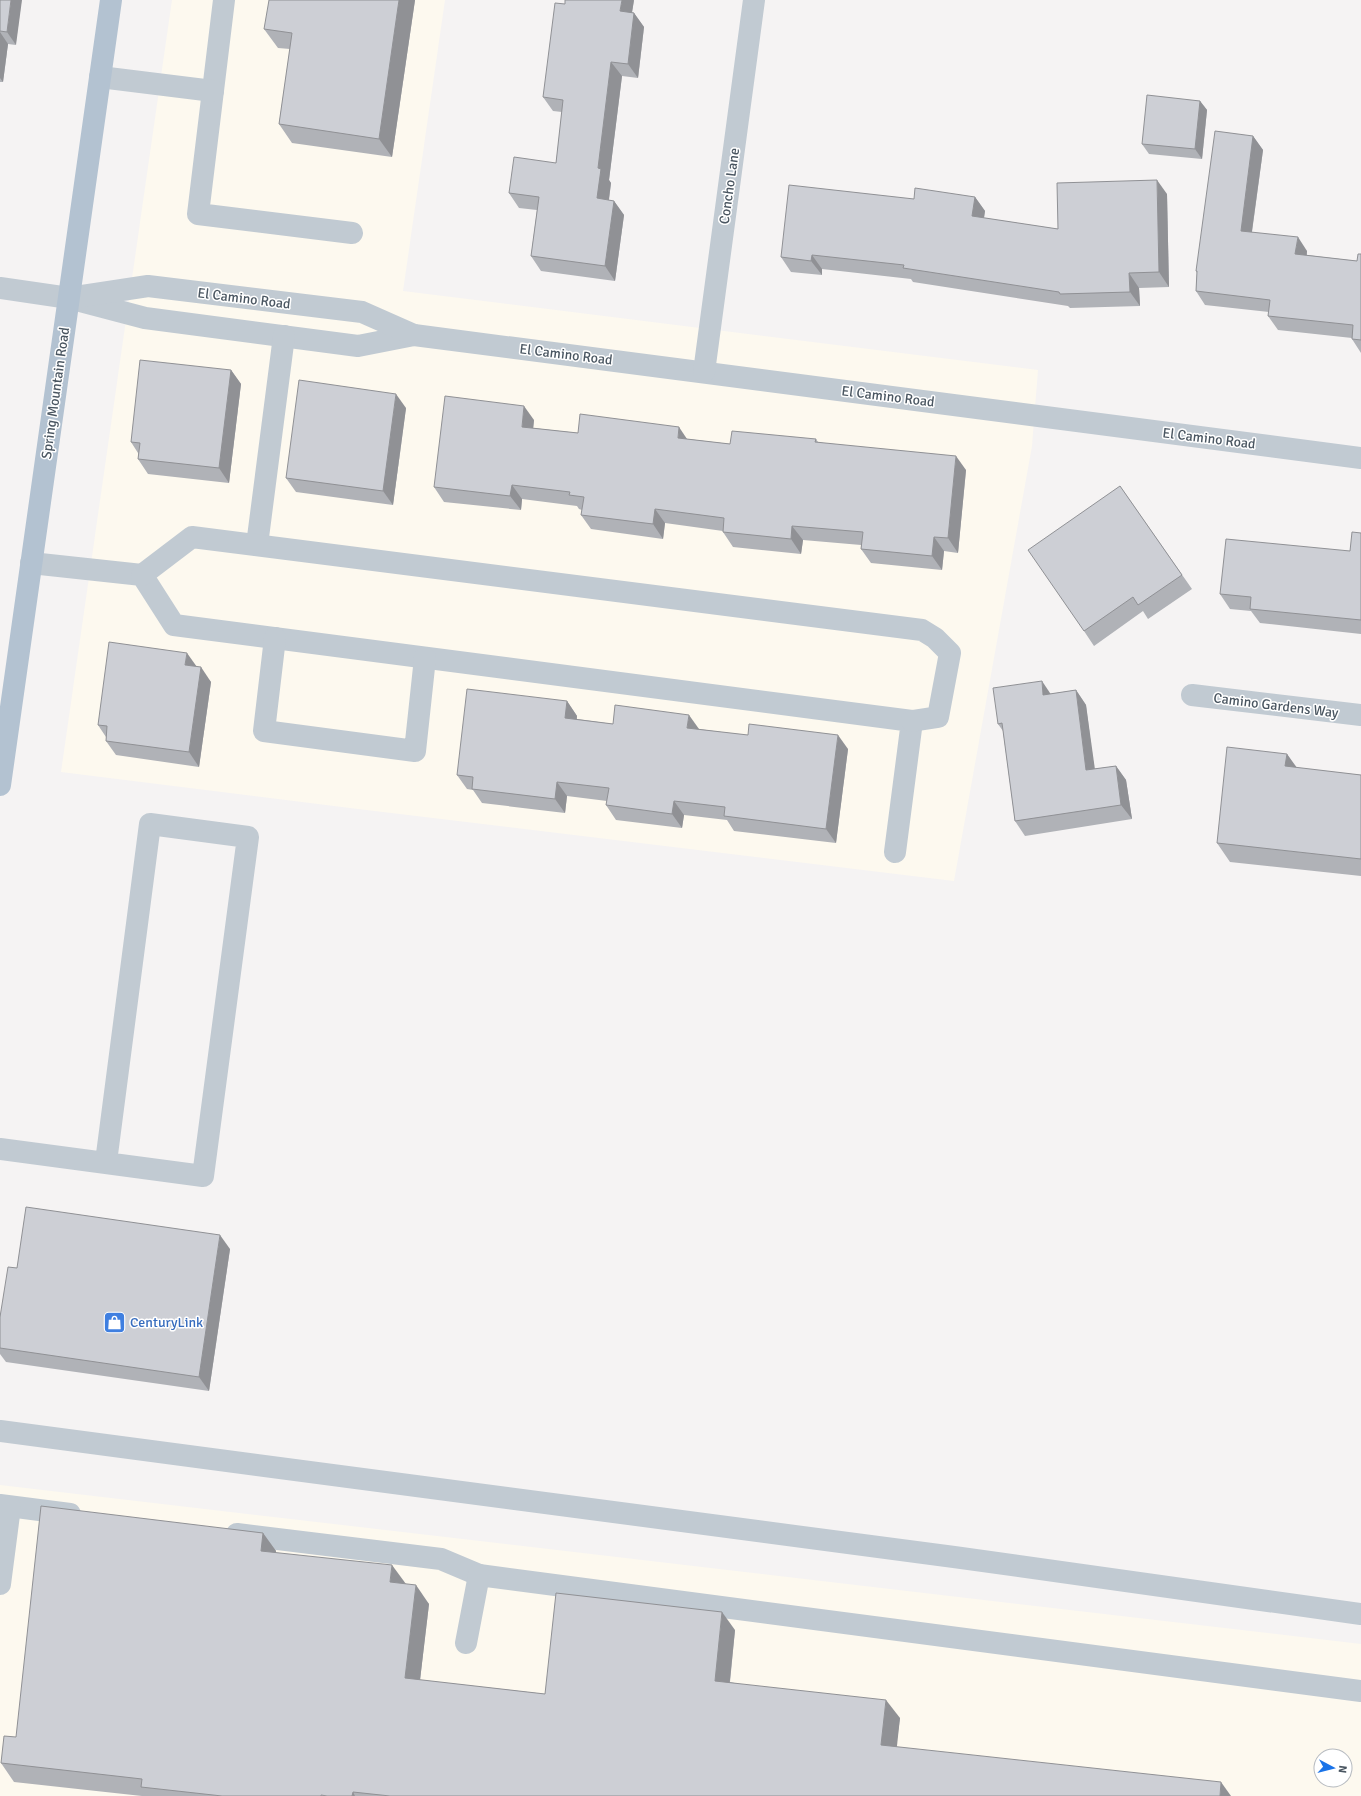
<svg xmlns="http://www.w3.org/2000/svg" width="1361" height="1796" viewBox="0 0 1361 1796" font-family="Signika,sans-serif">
<rect width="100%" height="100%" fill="#f5f3f3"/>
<g fill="#fdf9ef" fill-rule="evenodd">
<path d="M172,0H445L403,291L1038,370L1032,446L954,881L358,809L61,772Z"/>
<path d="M0,1485L1361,1644V1796H0ZM1321,1756H1345V1780H1321Z"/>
</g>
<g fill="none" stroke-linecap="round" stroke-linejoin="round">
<g stroke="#c1cad2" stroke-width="22">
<path d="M224,0L198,214L352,233"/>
<path d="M100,77L213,91"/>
<path d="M0,288L69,298L145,318L358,346L414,335"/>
<path d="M69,298L148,286L362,312L414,335L1361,458"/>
<path d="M704,372L754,0"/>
<path d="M257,545L284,336"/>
<path d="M31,563L142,575L174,625L912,721L895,852"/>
<path d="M142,575L192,537L922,630L935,638L950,653L938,717L912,721"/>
<path d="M275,638L264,731L415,751L425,658"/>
<path d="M1192,695L1361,715"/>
<path d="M0,1149L203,1176L248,837L150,824L106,1162"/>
<path d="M0,1431L954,1557L1361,1614"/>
<path d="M0,1505L70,1514"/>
<path d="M237,1534L441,1559L479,1575"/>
<path d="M0,1584L10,1507"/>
<path d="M466,1643L479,1575L1361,1691"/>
</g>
<path stroke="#b3c2d1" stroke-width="22" d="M0,785L111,0"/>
</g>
<g fill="#b0b2b7">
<path d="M0,0L16,45L8,44L3,82H0Z"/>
<path d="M415,0L392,157L292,143L279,124L290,49L278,48L264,29Z"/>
<path d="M634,0L632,12L634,13L644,27L638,78L622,76L609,180L611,183L609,200L614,201L624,215L615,281L541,271L531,256L537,210L519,208L509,193L556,163L562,112L553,111L543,97Z"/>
<path d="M1200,101L1207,110L1202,159L1149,154L1142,144Z"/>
<path d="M1253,136L1263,150L1252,232L1307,251V255L1357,261L1361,254V353L1352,339V338L1278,330L1268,316L1269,312L1205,305L1196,291L1197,273L1196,271Z"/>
<path d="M1167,194L1169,287L1139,288L1140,306L1070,308L1068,306L913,282L911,279L822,269V275L791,272L781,257L914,199L975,197L985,211L984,218L1058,229Z"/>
<path d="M231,370L241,384L229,483L148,474L138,459V453L131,442Z"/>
<path d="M406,408L393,505L296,492L286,478Z"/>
<path d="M534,420L533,428L578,433L688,439L730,444L816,439L818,442L966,470L958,553L944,551L942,570L871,563L861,549V545L803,540L801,554L733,547L723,532V531L665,523L663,539L591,529L581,515L582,510L579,509L577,506L522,499L521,510L444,502L434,487Z"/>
<path d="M1120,486L1192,589L1148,619L1143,611L1094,646L1084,631Z"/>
<path d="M1361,533V634L1260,623L1251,611L1230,609L1220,594L1350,551Z"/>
<path d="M197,667L211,682L199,767L116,755L106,741V737L98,725Z"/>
<path d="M1076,690L1086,705L1094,769L1116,766L1126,780L1132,819L1025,836L1015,821L1003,731L998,724L1050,694Z"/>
<path d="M567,701L577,716V719L613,724L699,729L848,749L836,843L734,831L727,820L684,815L682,828L616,820L606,805L607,801L567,796L565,813L482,803L473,790L467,789L457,775Z"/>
<path d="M1287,754L1296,768L1361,775V876L1230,862L1217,843Z"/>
<path d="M230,1249L209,1391L6,1362L0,1354V1317L17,1268Z"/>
<path d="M263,1533L276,1551V1553L406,1584L429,1604L420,1680L545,1694L735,1630L730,1682L900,1718L896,1747L1231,1796H142L14,1782L1,1763L16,1737Z"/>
</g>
<g fill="#909195">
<path d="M11,0H22L16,45L7,32Z"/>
<path d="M399,0H415L392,157L379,139Z"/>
<path d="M622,0H634L630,25L620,11Z"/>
<path d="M634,13L644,27L638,78L628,64Z"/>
<path d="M0,32L8,44L3,82L0,78Z"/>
<path d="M611,62L622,76L609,180L611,183L607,213L597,198L598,168Z"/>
<path d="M1200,101L1207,110L1202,159L1195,149Z"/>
<path d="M1253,136L1263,150L1250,245L1241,231Z"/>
<path d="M1157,180L1167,194L1169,287L1159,272Z"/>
<path d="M975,197L985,211L982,230L972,216Z"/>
<path d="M614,201L624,215L615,281L605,266Z"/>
<path d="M1298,237L1307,251L1305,268L1295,254Z"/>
<path d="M812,255L822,269V275L811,261Z"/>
<path d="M1129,273L1139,288L1140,306L1130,292Z"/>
<path d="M231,370L241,384L229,483L219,468Z"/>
<path d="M396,394L406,408L393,505L383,491Z"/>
<path d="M524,406L534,420L532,441L522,427Z"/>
<path d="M679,427L689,442L678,438Z"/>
<path d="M956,456L966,470L958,553L948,538Z"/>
<path d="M512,485L522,499L521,510L510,496Z"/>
<path d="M655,509L665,523L663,539L653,524Z"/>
<path d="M792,526L803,540L801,554L791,539Z"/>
<path d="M934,537L944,551L942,570L932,556Z"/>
<path d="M187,653L197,667L185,665Z"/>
<path d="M201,667L211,682L199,767L189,752Z"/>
<path d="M1042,681L1052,696L1043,695Z"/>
<path d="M1076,690L1086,705L1097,784L1086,770Z"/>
<path d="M567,701L577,716L575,732L565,718Z"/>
<path d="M689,715L699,729L698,743L687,728Z"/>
<path d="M838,735L848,749L836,843L826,829Z"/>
<path d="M1287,754L1300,772L1285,766Z"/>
<path d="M1116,766L1126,780L1132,819L1121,805Z"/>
<path d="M557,782L567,796L565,813L555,799Z"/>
<path d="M674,801L684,815L682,828L672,814Z"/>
<path d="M220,1235L230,1249L209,1391L199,1377Z"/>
<path d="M263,1533L276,1551L274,1570L261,1551Z"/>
<path d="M392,1565L406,1584L390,1582Z"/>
<path d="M416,1585L429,1604L418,1697L405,1678Z"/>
<path d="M722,1612L735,1630L728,1699L715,1681Z"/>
<path d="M886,1700L900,1718L895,1764L881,1745Z"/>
<path d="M1221,1782L1231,1796H1220Z"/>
<path d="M353,1792L355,1796H352Z"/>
</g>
<g fill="#cdcfd5" stroke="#909195">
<path d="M0,0H11L7,32L0,31Z"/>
<path d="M269,0H399L379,139L279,124L292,33L264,29Z"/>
<path d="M565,0H622L620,11L634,13L628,64L611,62L598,168L601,169L597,198L614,201L605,266L531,256L539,197L509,193L514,157L556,163L563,100L543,97L555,3L565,4Z"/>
<path d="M1147,95L1200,101L1195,149L1142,144Z"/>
<path d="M1215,131L1253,136L1241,231L1298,237L1295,254L1357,261L1358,254H1361V340L1352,339L1353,325L1268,316L1270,300L1196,291L1197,271H1196Z"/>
<path d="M1157,180L1159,272L1129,273L1130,292L1060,294L1059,292L903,268L904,265L812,255L811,261L781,257L789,185L914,199L915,188L975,197L972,216L1058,229L1057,183Z"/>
<path d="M140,360L231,370L219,468L138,459L140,443L131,442Z"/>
<path d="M299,380L396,394L383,491L286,478Z"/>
<path d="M445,396L524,406L522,427L578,433L580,414L679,427L678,438L730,444L732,431L816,439L815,442L956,456L948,538L934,537L932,556L861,549L863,532L792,526L791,539L723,532L724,518L655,509L653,524L581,515L584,497L569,495L570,492L512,485L510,496L434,487Z"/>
<path d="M1120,486L1182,575L1138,605L1133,597L1084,631L1028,550Z"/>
<path d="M1352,532L1361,533V620L1250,609L1251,597L1220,594L1226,539L1350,551Z"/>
<path d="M109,642L187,653L185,665L201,667L189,752L106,741L107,726L98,725Z"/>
<path d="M1042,681L1043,695L1076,690L1086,770L1116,766L1121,805L1015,821L1002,723L998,724L993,688Z"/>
<path d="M467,689L567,701L565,718L613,724L615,705L689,715L687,728L748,735L749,724L838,735L826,829L724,816L725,807L674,801L672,814L606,805L609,788L557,782L555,799L472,789L473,777L457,775Z"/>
<path d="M1227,747L1287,754L1285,766L1361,775V859L1217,843Z"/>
<path d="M26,1207L220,1235L199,1377L0,1348V1317L8,1267L17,1268Z"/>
<path d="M41,1506L263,1533L261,1551L392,1565L390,1582L416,1585L405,1678L545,1694L556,1593L722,1612L715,1681L886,1700L881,1745L1221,1782L1220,1796H390L353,1792L352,1796H327L321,1795V1796H222L141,1787L142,1779L1,1763L4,1736L16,1737Z"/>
</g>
<defs>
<symbol id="shop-square" viewBox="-11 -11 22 22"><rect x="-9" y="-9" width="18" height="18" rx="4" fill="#3f7fe0" stroke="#fff"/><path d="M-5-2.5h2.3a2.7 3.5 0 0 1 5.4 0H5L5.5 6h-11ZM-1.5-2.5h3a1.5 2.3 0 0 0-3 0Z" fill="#fff"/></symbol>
</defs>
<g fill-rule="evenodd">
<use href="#shop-square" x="102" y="1310" width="25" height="25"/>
</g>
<g text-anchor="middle" stroke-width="3" stroke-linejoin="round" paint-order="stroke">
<g font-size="14" fill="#4a5661" stroke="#fff">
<text transform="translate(729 186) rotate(-82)" y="5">Concho Lane</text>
<text transform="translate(244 298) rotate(7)" y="5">El Camino Road</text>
<text transform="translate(566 354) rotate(7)" y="5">El Camino Road</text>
<text transform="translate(55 393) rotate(-82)" y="5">Spring Mountain Road</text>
<text transform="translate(888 396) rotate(7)" y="5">El Camino Road</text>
<text transform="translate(1209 438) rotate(7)" y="5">El Camino Road</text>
<text transform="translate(1276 705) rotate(7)" y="5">Camino Gardens Way</text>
</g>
<g font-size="14" fill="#366cbe" stroke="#fff" text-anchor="start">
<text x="130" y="1327">CenturyLink</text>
</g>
</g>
<g transform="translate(1333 1768) rotate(97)"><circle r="19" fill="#ffffff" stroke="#b7bbc0"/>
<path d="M0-3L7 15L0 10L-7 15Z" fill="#1a73e8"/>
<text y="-6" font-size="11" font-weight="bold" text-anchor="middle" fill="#4a5661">N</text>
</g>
</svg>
